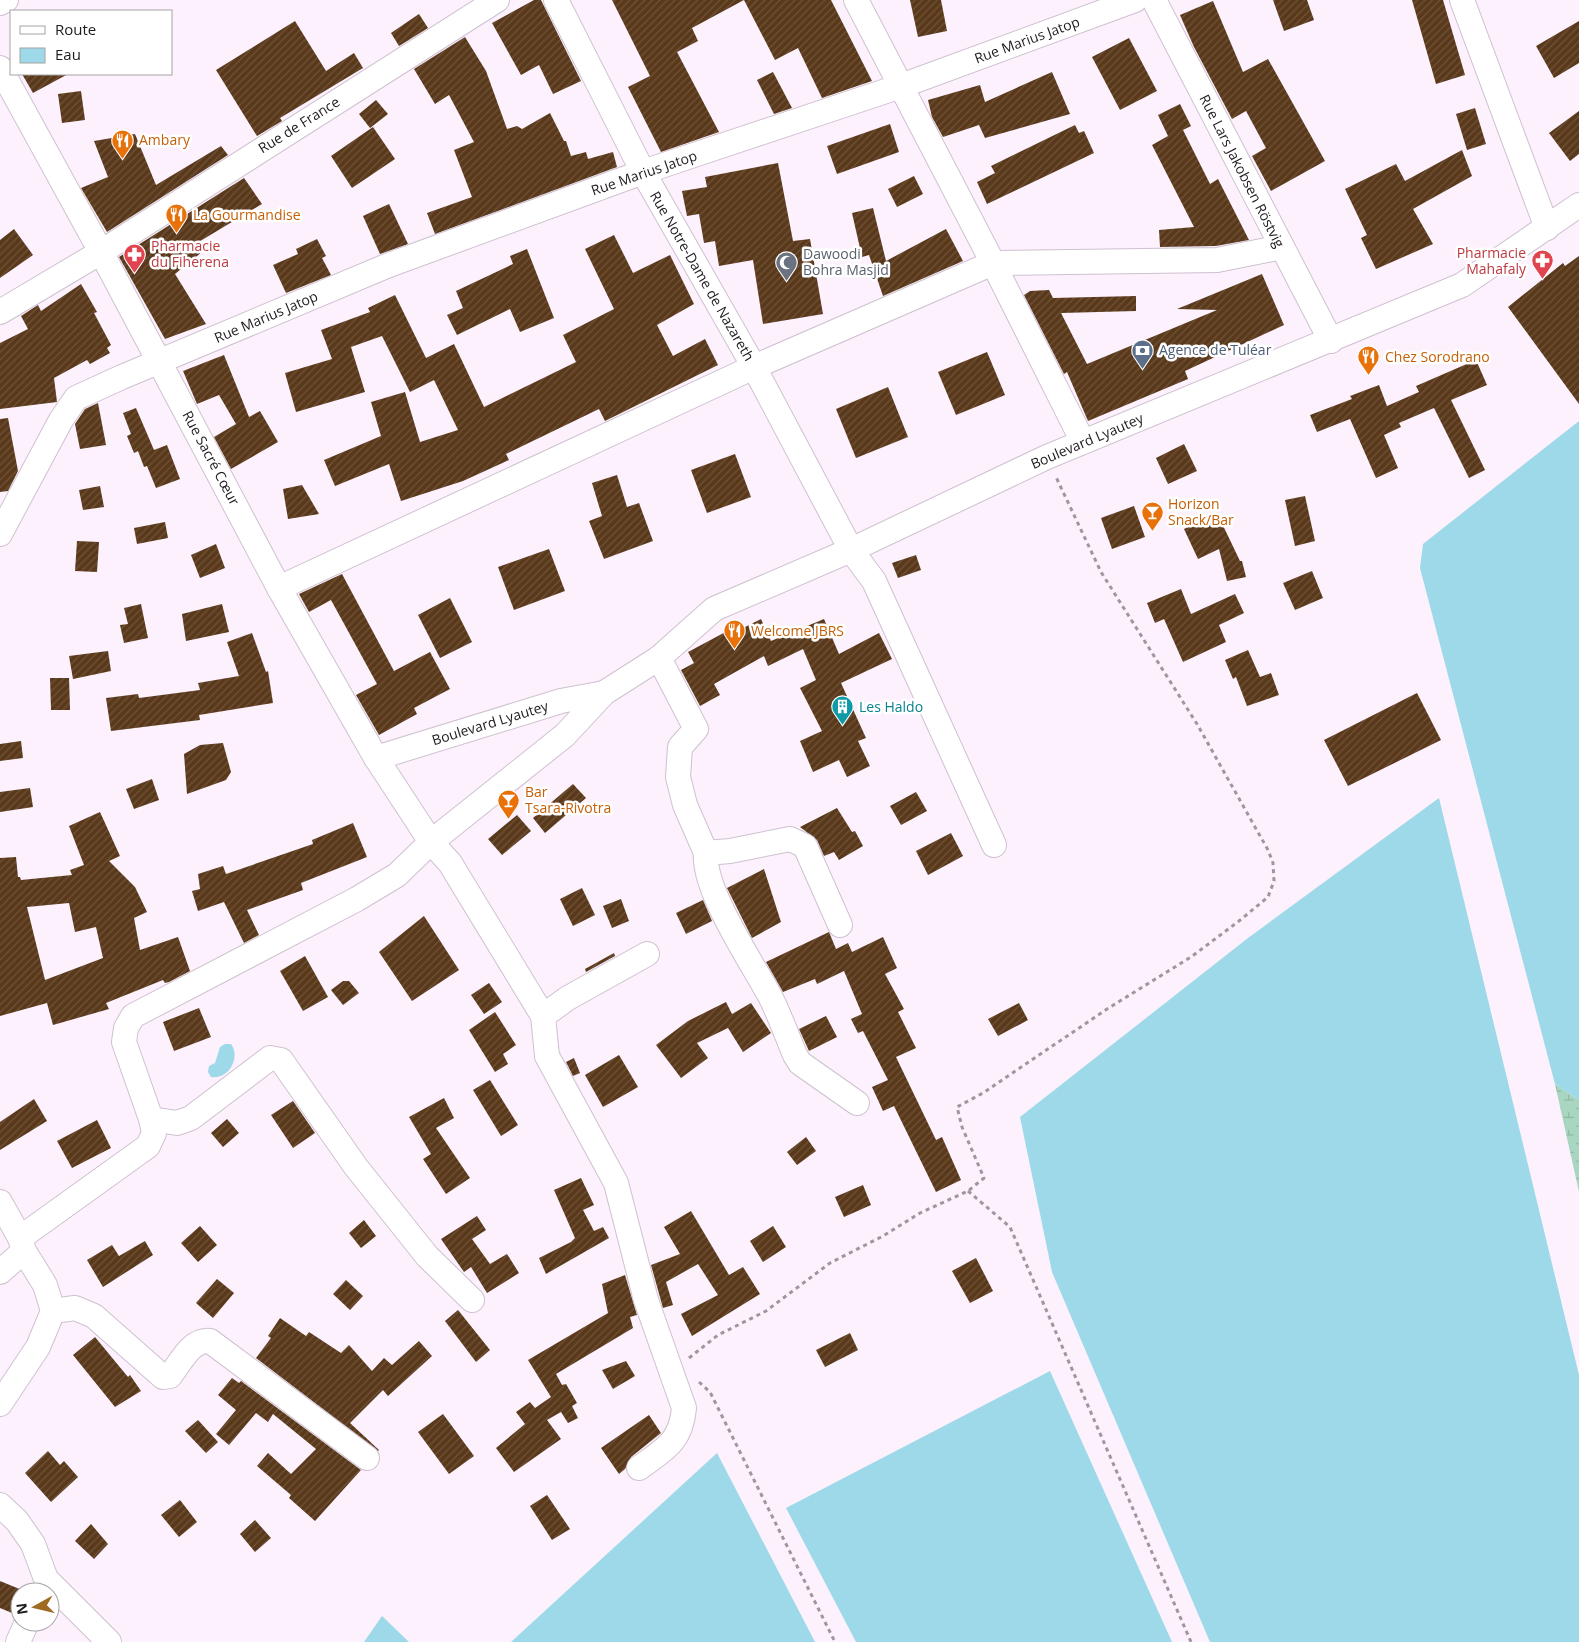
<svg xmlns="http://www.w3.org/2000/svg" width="1579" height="1642" viewBox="0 0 1579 1642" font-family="'Open Sans',sans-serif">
<defs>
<pattern id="wetland-marsh" width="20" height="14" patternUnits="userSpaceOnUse" patternTransform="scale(1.25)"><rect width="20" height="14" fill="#a8d6c0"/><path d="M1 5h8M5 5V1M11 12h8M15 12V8" fill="none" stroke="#90b7a5"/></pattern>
<pattern id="building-hatch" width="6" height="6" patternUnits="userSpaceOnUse" patternTransform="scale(1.25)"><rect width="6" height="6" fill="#5a391b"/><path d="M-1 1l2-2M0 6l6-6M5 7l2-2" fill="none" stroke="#6e533b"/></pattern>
</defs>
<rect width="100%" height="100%" fill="#fcf1fd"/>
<path fill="url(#wetland-marsh)" d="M1555,1084L1579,1100V1192Z"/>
<g fill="#9dd9e8">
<path d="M1579,421V1100L1555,1084L1420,568L1423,544Z"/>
<path d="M1439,798L1579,1375V1642H1210L1052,1272L1020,1117L1248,938Z"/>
<path d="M225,1044H231C241,1057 229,1080 211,1077L208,1072L209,1066L215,1063L220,1047Z"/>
<path d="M1050,1371L1172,1642H856L786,1508Z"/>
<path d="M717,1453L815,1642H511Z"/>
<path d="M382,1616L409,1642H364Z"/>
</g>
<g fill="url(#building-hatch)" fill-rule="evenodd">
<path d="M534,0H541L581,81L553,94L539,65L521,75L492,23Z"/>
<path d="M612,0H831L872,81L822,98L798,48L775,60L744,0L692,28L698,41L677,52L719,132L661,152L628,87L650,76Z"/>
<path d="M910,0H941L947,31L918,37Z"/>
<path d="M1273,0H1307L1314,20L1284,31Z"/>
<path d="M1412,0H1443L1465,75L1436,84Z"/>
<path d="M1213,1L1243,72L1268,59L1325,161L1271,191L1252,156L1266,148L1246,111L1232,119L1194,47L1180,15Z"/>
<path d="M419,14L428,28L399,46L391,33Z"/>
<path d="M295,21L326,71L354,53L363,68L280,118L282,121L257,136L216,70Z"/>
<path d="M1579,21V63L1554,78L1536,46Z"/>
<path d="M465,37L486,71L507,129L517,126L522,129L550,113L564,141H566L571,156L586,152L588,159L613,152L617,167L435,234L427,213L472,197L454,150L474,142L449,95L435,104L414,69Z"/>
<path d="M1129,38L1157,91L1120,110L1092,57Z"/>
<path d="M773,72L792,108L774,114L757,80Z"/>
<path d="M1052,72L1070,114L985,138L979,125L943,137L932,117L928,100L980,85L985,102Z"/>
<path d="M22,74H68L33,93Z"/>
<path d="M81,91L85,120L62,123L58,94Z"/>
<path d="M376,100L388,114L370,128L359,114Z"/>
<path d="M1180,104L1191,126L1183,130L1210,184L1218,179L1249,240L1216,246L1160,247L1159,230L1194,227L1152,145L1168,136L1158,115Z"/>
<path d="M1475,108L1486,144L1467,150L1456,114Z"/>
<path d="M1579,111V154L1570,161L1549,133Z"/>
<path d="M890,124L899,152L837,174L827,146Z"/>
<path d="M1075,125L1079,133L1084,131L1094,153L987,204L977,182L995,173L991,166Z"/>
<path d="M373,127L395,159L352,188L331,156Z"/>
<path d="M135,134L156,185L221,146L228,155L107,232L81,188L108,177L94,141Z"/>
<path d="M1462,150L1472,176L1413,209L1433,244L1376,269L1361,238L1367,235L1345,189L1396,164L1405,181Z"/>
<path d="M778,163L793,241L810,239L823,314L763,324L753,260L719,266L715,241L704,243L699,214L687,216L682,191L707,187L705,177Z"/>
<path d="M914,176L923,194L897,207L888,189Z"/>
<path d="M244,178L262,204L197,243L202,252L175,274L206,324L165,339L119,257Z"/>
<path d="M389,204L408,244L380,254L363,216Z"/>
<path d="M873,208L886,261L946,229L963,261L883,296L869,255L862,257L852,213Z"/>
<path d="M14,229L33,255L0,278V240Z"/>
<path d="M614,235L633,273L670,255L694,304L657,325L673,356L705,339L718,365L605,421L599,409L506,454L509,460L463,481L401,501L389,464L335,486L324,460L381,436L371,402L405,392L420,442L458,430L434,380L410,392L382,336L351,347L365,392L296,412L285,373L332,359L321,330L370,312L368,308L395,295L426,358L454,344L484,407L576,362L563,335L614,309L585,249Z"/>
<path d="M317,239L326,256L322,258L331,275L286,293L273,265L298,254L296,249Z"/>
<path d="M527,249L554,318L520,332L510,309L457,335L447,315L463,308L456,291L513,264L510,256Z"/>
<path d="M1579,256V404L1508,307L1563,263L1565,266Z"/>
<path d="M1262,274L1284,325L1185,371L1188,379L1088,421L1067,372L1064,374L1024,295L1030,291L1049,290L1053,298L1136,296V311L1061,313L1087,364L1217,310L1177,309Z"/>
<path d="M81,284L97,312L94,313L111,345L107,348L110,353L90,364L87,360L54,378L57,402L0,409V343L28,329L21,316L38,305L41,311Z"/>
<path d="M987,352L1005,395L956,415L938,372Z"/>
<path d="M224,355L249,417L260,411L278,442L231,469L214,437L236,424L219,395L197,404L183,371Z"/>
<path d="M1476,360L1487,385L1451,400L1485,470L1469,478L1434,408L1399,423L1401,427L1384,435L1398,468L1376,478L1350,419L1317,432L1310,415L1352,399L1350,396L1379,385L1387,406L1419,392L1416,386Z"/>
<path d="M888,387L908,437L856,458L836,409Z"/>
<path d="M98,403L106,445L80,449L75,424L85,409Z"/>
<path d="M136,408L154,450L167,445L180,479L156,488L147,466L144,467L138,451L134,453L127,436L131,434L123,413Z"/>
<path d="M8,418L18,471L8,491L0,492V419Z"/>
<path d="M1184,444L1197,471L1168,484L1156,458Z"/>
<path d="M735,454L751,497L707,513L691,470Z"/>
<path d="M617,475L627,507L639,503L653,541L604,559L589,521L602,516L592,483Z"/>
<path d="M302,485L319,514L288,519L283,489Z"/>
<path d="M100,486L104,507L83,510L79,490Z"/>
<path d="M1305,496L1315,541L1295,546L1285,500Z"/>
<path d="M1134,506L1145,537L1112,549L1101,518Z"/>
<path d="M1217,513L1240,561H1242L1246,577L1227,581L1219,549L1198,559L1184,529Z"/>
<path d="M165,522L168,538L137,544L134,528Z"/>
<path d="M77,541L99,542L97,572L75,571Z"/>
<path d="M216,544L225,568L200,578L191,555Z"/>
<path d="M549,549L565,591L514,610L498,567Z"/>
<path d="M916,555L921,570L898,578L892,563Z"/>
<path d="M1312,571L1323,598L1295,610L1283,583Z"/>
<path d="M342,574L394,671L430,652L450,689L414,708L417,714L379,735L356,695L377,684L331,600L309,612L299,594Z"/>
<path d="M1181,589L1191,614L1235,594L1244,613L1219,625L1226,642L1183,662L1164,619L1155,623L1147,603Z"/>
<path d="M450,598L472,642L440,658L418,615Z"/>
<path d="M141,604L148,638L124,643L120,625L128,624L124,608Z"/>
<path d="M222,604L229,632L186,641L182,614Z"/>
<path d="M761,619L771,641L824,619L839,654L879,633L892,659L841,683L866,738L858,741L870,766L847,777L839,760L813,772L800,741L822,731L800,688L816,680L803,649L768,666L764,656L714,684L720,695L700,706L681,670L694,663L688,652L733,628L735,632Z"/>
<path d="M252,633L266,672L268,671L273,703L199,715L200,720L111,731L106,698L138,694L139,698L200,690L198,683L239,676L227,642Z"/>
<path d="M1248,650L1260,677L1271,673L1279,695L1247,706L1236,677L1233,679L1225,660Z"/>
<path d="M108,651L111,671L73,679L69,656Z"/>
<path d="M50,678H69L70,710H51Z"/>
<path d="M1417,693L1441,740L1348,786L1324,740Z"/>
<path d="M21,741L23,758L0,761V744Z"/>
<path d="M223,743L231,772L226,780L187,794L184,754L200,745Z"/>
<path d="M152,779L159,800L134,809L126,789Z"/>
<path d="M573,784L586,798L545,833L533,818Z"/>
<path d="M30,788L33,807L0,812V792Z"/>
<path d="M916,792L927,811L901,825L890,806Z"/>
<path d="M837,808L852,832L855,831L863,846L839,860L834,852L824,856L817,840L800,827Z"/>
<path d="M100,812L120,856L109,861L135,887L147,912L134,918L140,950L178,937L190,971L169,982L165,983L163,980L106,1003L109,1009L53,1025L47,1003L0,1016V858L16,857L18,877H20L21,880L72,875L70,870L84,865L69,826ZM69,903L75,932L96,927L103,958L45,980L27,907Z"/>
<path d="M517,815L531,831L502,855L488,839Z"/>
<path d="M353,823L367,857L301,883L303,890L247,910L259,935L244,943L224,902L198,911L192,891L200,889L198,874L223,866L226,874L313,844L312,840Z"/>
<path d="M951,833L963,856L928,875L916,851Z"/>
<path d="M764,869L781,922L752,938L727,888Z"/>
<path d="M582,888L595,915L573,926L560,899Z"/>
<path d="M621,899L629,921L612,928L603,906Z"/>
<path d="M703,900L712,921L686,934L676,913Z"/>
<path d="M424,916L459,970L412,1001L379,952Z"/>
<path d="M829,932L836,949L848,943L852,952L883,937L897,968L885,974L904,1009L898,1012L916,1048L896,1057L936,1140L942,1137L961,1180L936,1192L894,1106L883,1111L872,1087L888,1080L863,1031L858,1033L851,1019L862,1014L844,971L817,984L815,979L783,992L766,962Z"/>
<path d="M614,953L615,956L586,972L585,969Z"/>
<path d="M305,956L328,997L303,1011L280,971Z"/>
<path d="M343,981H349L359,993L343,1005L331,990Z"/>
<path d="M489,983L502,1002L484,1014L471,995Z"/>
<path d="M726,1002L732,1014L751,1003L771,1033L743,1052L728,1028L697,1043L708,1058L681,1078L656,1045L688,1021Z"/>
<path d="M1019,1003L1028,1020L998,1036L988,1019Z"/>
<path d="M199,1008L211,1037L174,1051L163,1022Z"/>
<path d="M495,1012L516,1045L503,1054L508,1064L495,1072L469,1030Z"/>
<path d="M826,1016L837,1037L809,1051L799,1029Z"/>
<path d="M619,1055L638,1087L603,1107L585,1075Z"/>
<path d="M574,1058L580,1073L573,1076L566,1062Z"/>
<path d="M490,1080L518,1125L501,1136L473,1090Z"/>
<path d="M444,1098L454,1118L436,1128L470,1178L446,1194L423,1159L431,1154L409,1117Z"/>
<path d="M34,1099L47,1121L0,1150V1122Z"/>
<path d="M293,1101L315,1133L293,1148L271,1115Z"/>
<path d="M227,1119L239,1133L223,1147L211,1133Z"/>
<path d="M97,1120L111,1148L72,1168L57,1141Z"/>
<path d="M806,1137L816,1151L797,1165L787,1152Z"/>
<path d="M581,1178L594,1205L583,1210L594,1231L603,1227L609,1238L546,1274L539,1258L571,1242L575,1238L554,1190Z"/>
<path d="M863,1185L871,1205L844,1217L835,1197Z"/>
<path d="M691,1211L729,1275L743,1267L760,1294L692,1336L681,1314L718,1295L698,1264L666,1282L673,1305L663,1308L651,1265L680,1254L664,1227Z"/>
<path d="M477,1216L486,1230L472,1239L490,1264L507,1254L519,1273L487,1293L471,1267L464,1272L441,1239Z"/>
<path d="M364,1220L376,1236L361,1248L349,1233Z"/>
<path d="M200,1226L217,1245L198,1262L181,1243Z"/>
<path d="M773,1226L786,1247L763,1262L750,1241Z"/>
<path d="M145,1241L153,1255L103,1287L87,1260L112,1245L119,1256Z"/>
<path d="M976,1258L993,1291L970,1303L952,1271Z"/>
<path d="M625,1275L637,1315L630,1317L633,1328L556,1374L562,1385L566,1384L577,1403L572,1406L578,1418L568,1423L561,1412L547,1420L561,1439L514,1472L496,1448L525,1424L516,1412L530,1402L535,1408L551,1397L528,1360L608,1313L602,1284Z"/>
<path d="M217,1279L234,1293L213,1318L196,1303Z"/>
<path d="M346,1280L363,1296L350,1310L333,1294Z"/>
<path d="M458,1310L490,1350L476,1362L445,1321Z"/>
<path d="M280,1318L306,1336L309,1332L341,1353L349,1345L372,1371L384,1358L392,1365L419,1341L432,1356L388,1396L383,1390L350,1423L379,1450L378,1451L256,1358L271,1338L268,1336Z"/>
<path d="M850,1333L858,1350L825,1367L816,1350Z"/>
<path d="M95,1337L128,1377L130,1375L141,1391L115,1407L73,1355Z"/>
<path d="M626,1361L635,1376L613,1389L602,1370Z"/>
<path d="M232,1378L239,1383L241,1381L361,1470L315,1521L289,1498L291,1495L257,1466L268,1453L291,1474L316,1449L273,1414L268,1422L256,1413L229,1445L216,1434L236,1410L218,1395Z"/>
<path d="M443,1414L474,1456L449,1474L418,1432Z"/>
<path d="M649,1415L661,1433L631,1457L625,1469L619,1474L601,1448Z"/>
<path d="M198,1420L218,1442L206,1453L185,1431Z"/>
<path d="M48,1451L60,1465L64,1461L78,1477L51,1502L25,1473Z"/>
<path d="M547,1495L570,1529L552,1540L530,1506Z"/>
<path d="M180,1500L197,1522L179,1537L161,1515Z"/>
<path d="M255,1520L271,1538L255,1552L240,1534Z"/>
<path d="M91,1524L108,1544L94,1559L75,1541Z"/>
<path d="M0,1581L22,1590L12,1613L0,1608Z"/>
</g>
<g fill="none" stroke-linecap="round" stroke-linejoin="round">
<defs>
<g id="minor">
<path d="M556,0L643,172L754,367L851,550L874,581L994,845"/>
<path d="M856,0L993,263L1083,442"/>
<path d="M1154,0L1331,341"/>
<path d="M1462,0L1547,228"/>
<path d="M0,3L6,0"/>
<path d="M0,68L101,252L279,588L376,758L431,842L450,863L543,1016"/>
<path d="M0,312L101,252L497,0"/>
<path d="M0,534L61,420L76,398L122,377L389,265L643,172L901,86L1135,0"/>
<path d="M279,588L754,367L993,263L1217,260L1282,247"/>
<path d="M659,658L696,729L680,747L678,777L685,805L706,853L730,851L790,839L805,846L840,925"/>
<path d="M376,758L561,701L604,693"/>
<path d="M706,853C702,889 753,964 771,998C780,1016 787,1036 795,1055L800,1063L857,1103"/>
<path d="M151,1119L177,1123L191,1118L270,1058L281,1060L356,1167L427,1256L472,1300"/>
<path d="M0,1202L20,1238L24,1251L45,1285L53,1311L38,1347L0,1404"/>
<path d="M20,1238L148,1146L154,1133L151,1119L124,1042L126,1028L133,1016L357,899L397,875L431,842L565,735L604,693L659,658L714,609L851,550L1047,457L1462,285L1579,205"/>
<path d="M0,1272L24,1251"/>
<path d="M53,1311L75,1308L94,1316L163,1377L170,1376C181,1362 191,1339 210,1341L367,1458"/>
<path d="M639,1468C665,1449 681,1442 684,1408L646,1300L616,1183L547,1056L543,1016L568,998L647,954"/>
<path d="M0,1505L17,1521L33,1544L46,1579L109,1642"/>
<path d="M18,1642L27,1622"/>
</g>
</defs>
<use href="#minor" stroke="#cec1d0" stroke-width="26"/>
<g stroke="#9f969f" stroke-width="3" stroke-dasharray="4 4" stroke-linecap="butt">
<path d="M968,1191L1010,1227L1191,1642"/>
<path d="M689,1358L718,1335L766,1311L830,1263L883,1236L920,1213L968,1191L984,1178L962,1127L957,1107L983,1093L1107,1009L1191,957L1239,921L1268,897L1274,881L1273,863L1268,850L1197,724L1101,572L1056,477"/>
<path d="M699,1382L710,1392L835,1642"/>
</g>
<use href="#minor" stroke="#fff" stroke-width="24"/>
</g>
<defs>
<symbol id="restaurant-pin" viewBox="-11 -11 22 30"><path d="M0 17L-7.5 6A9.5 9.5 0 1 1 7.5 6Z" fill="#e8710a" stroke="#fff"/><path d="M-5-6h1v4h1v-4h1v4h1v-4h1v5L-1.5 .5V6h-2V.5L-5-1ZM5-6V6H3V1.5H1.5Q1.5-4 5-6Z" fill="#fff"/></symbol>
<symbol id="pharmacy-pin" viewBox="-11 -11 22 30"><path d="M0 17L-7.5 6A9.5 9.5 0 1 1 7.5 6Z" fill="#e0444e" stroke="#fff"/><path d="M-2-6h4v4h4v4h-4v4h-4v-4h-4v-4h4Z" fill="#fff"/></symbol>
<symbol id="mosque-pin" viewBox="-11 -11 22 30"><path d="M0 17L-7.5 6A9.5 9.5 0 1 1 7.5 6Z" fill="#6b7280" stroke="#fff"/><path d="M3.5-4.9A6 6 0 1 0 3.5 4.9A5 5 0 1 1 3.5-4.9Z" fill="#fff"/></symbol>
<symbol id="bank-pin" viewBox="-11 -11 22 30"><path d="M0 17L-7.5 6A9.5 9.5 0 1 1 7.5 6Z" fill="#5c6f8a" stroke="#fff"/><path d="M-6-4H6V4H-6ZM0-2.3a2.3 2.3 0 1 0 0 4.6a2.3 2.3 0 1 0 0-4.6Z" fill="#fff"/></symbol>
<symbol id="bar-pin" viewBox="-11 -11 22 30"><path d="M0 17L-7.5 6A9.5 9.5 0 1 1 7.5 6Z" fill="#e8710a" stroke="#fff"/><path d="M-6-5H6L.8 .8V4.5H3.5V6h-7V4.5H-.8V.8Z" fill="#fff"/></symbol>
<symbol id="building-pin" viewBox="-11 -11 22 30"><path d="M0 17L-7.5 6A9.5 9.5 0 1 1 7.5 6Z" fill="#0f9aa8" stroke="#fff"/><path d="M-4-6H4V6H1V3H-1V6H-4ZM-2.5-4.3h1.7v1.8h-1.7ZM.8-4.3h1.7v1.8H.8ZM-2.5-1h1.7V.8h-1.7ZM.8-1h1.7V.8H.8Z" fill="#fff"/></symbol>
</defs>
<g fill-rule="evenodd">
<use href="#restaurant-pin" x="110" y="128" width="25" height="34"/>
<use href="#restaurant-pin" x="164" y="202" width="25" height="34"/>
<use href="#pharmacy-pin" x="122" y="242" width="25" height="34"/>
<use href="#pharmacy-pin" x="1530" y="248" width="25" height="34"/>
<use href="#mosque-pin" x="774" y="250" width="25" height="34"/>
<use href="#bank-pin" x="1130" y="338" width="25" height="34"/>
<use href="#restaurant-pin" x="1356" y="344" width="25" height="34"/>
<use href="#bar-pin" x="1140" y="500" width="25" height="34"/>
<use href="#restaurant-pin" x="722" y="618" width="25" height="34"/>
<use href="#building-pin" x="830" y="694" width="25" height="34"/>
<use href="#bar-pin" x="496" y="788" width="25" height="34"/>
</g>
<g text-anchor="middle" stroke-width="5" stroke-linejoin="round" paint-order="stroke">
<g font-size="14" fill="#1f1a1f" stroke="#fff">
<text transform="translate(1027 40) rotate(-20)" y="5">Rue Marius Jatop</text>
<text transform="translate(299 125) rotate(-32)" y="5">Rue de France</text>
<text transform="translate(1242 171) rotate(63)" y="5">Rue Lars Jakobsen Röstvig</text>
<text transform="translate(644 173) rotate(-19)" y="5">Rue Marius Jatop</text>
<text transform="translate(702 276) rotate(60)" y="5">Rue Notre-Dame de Nazareth</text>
<text transform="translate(266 317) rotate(-23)" y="5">Rue Marius Jatop</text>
<text transform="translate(1087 441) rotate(-23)" y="5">Boulevard Lyautey</text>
<text transform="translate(211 458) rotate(62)" y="5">Rue Sacré Cœur</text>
<text transform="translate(490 723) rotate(-17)" y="5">Boulevard Lyautey</text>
</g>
<g font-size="14" fill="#c56008" stroke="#fff" text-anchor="start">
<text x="139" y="145">Ambary</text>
<text x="193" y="220">La Gourmandise</text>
<text x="1385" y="362">Chez Sorodrano</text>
<text x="1168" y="509">Horizon<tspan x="1168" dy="16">Snack/Bar</tspan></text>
<text x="751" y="636">Welcome JBRS</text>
<text x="525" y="797">Bar<tspan x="525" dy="16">Tsara-Rivotra</tspan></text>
</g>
<g font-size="14" fill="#be3a42" stroke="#fff" text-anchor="start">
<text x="151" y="251">Pharmacie<tspan x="151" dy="16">du Fiherena</tspan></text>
<text x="1526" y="258" text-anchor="end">Pharmacie<tspan x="1526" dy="16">Mahafaly</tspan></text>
</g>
<g font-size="14" fill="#5b616d" stroke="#fff" text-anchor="start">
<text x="803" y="259">Dawoodi<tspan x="803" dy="16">Bohra Masjid</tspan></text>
</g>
<g font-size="14" fill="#4e5e75" stroke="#fff" text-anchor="start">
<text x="1159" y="355">Agence de Tuléar</text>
</g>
<g font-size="14" fill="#0d838f" stroke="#fff" text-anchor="start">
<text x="859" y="712">Les Haldo</text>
</g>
</g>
<rect x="10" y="10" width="162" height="65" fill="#ffffff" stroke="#a5a3a5"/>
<rect x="20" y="26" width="25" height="8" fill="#ffffff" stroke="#a5a3a5"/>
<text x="55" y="35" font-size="15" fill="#1f1a1f">Route</text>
<rect x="20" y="48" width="25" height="15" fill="#9dd9e8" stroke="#a5a3a5"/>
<text x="55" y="60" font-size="15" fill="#1f1a1f">Eau</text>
<g transform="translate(35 1607) rotate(262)"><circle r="24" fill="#ffffff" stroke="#a5a3a5"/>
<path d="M0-4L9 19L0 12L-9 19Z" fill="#9f6a22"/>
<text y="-8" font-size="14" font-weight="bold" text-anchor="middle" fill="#1f1a1f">N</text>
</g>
</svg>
